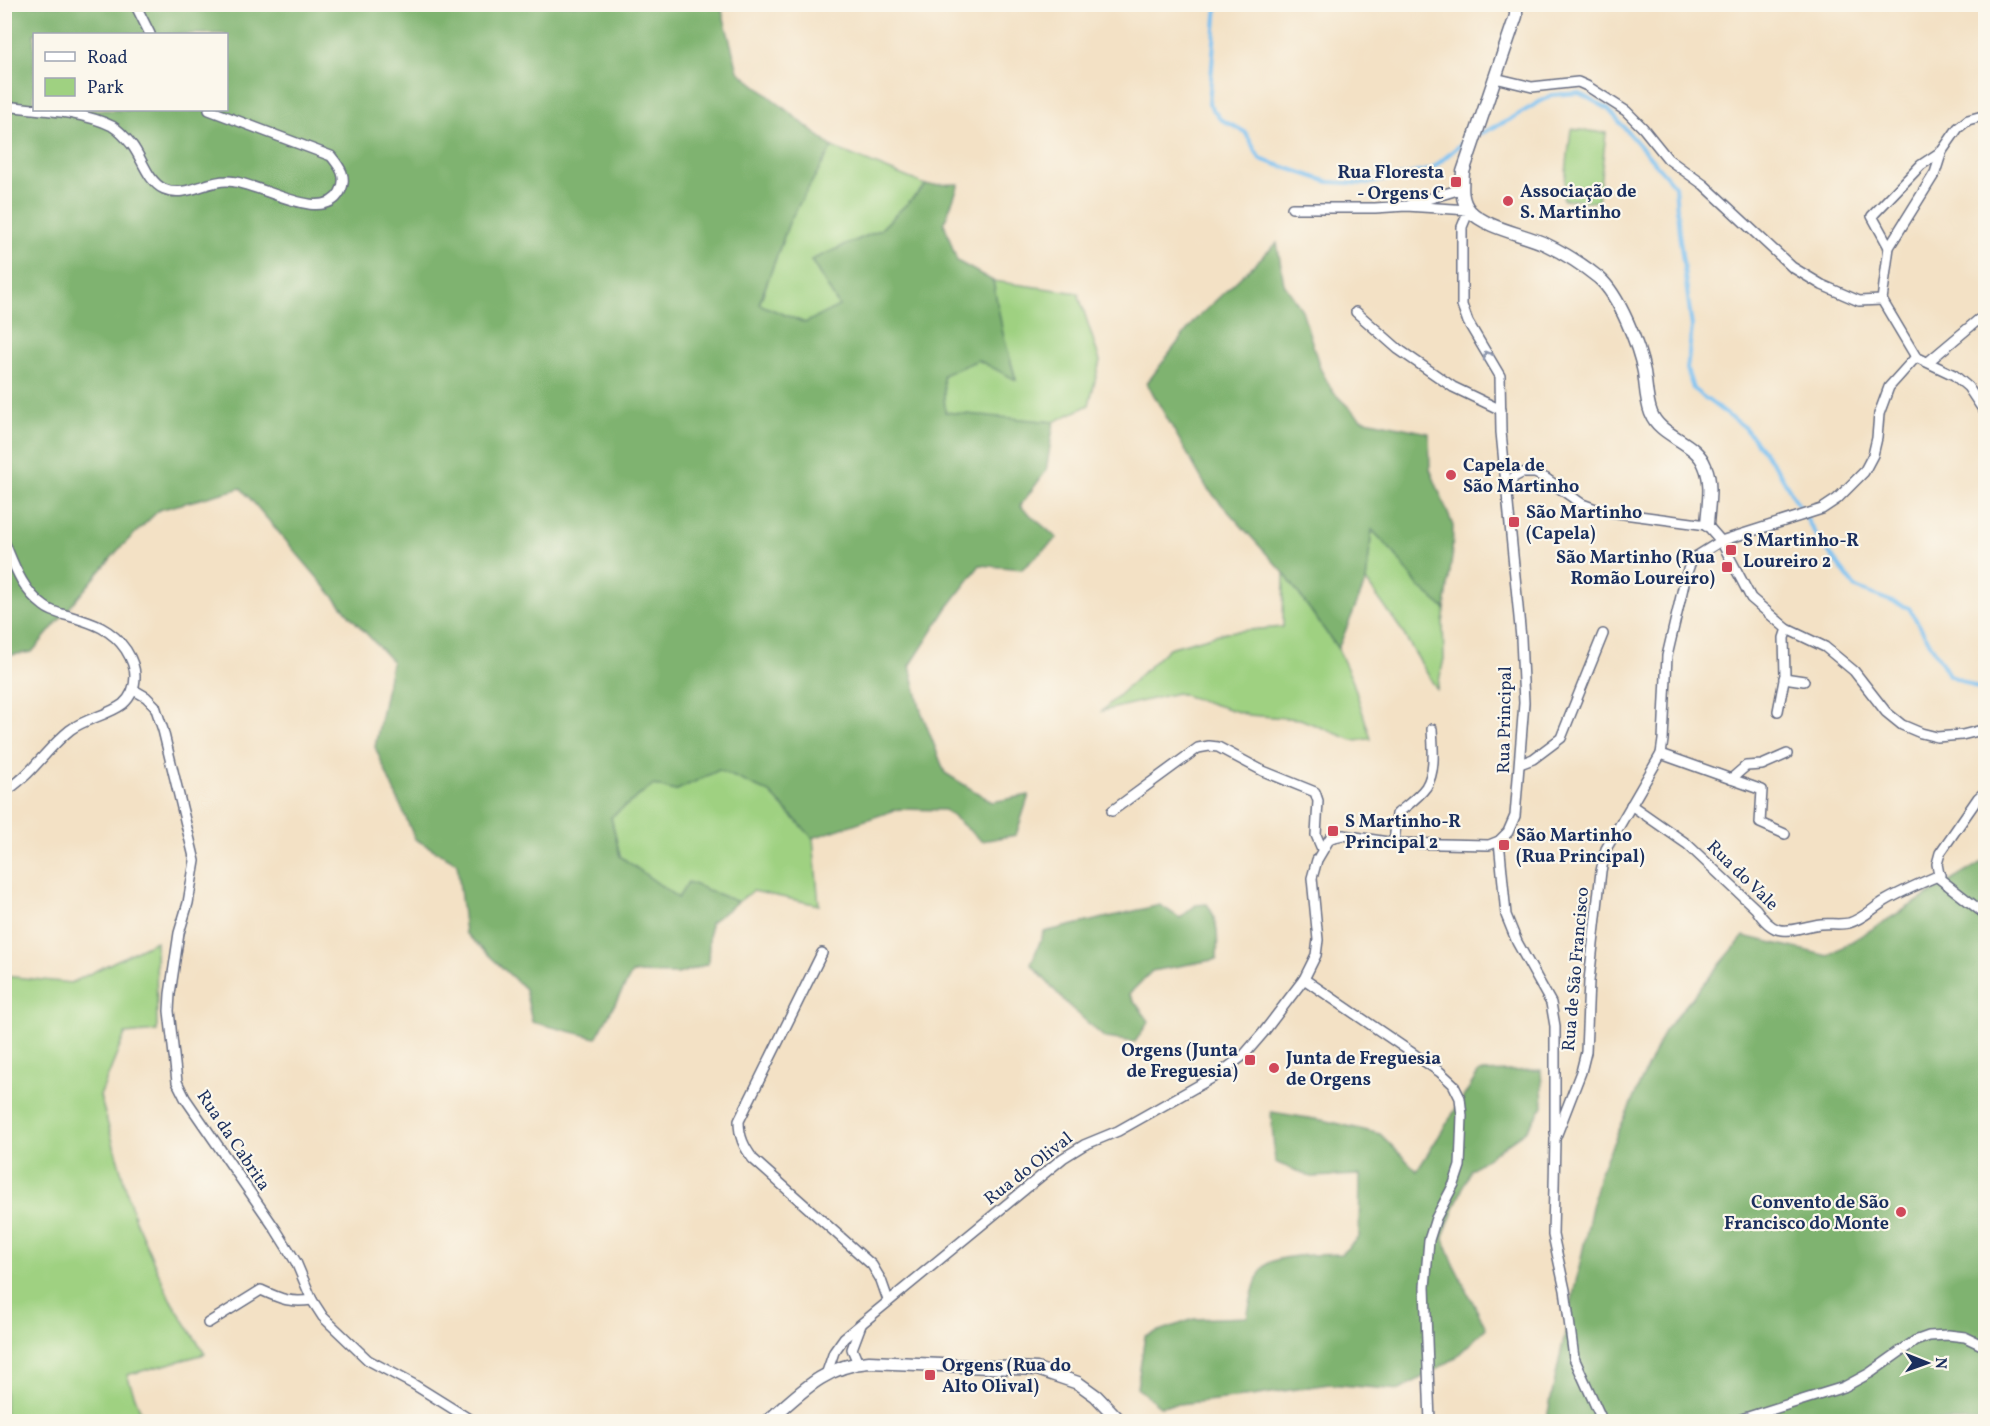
<svg xmlns="http://www.w3.org/2000/svg" width="1990" height="1426" viewBox="0 0 1990 1426" font-family="Vollkorn,serif">
<rect width="100%" height="100%" fill="#fbf7ec"/>
<filter id="ink" filterUnits="userSpaceOnUse"><feTurbulence type="fractalNoise" baseFrequency=".0167" numOctaves="2"/><feDisplacementMap in="SourceGraphic" scale="12" xChannelSelector="R" yChannelSelector="G"/><feConvolveMatrix kernelMatrix="1 2 1 2 8 2 1 2 1" color-interpolation-filters="sRGB"/></filter>
<filter id="wash" filterUnits="userSpaceOnUse"><feTurbulence type="fractalNoise" baseFrequency=".008" numOctaves="4" result="noise"/><feDisplacementMap in="SourceGraphic" scale="24" xChannelSelector="R" yChannelSelector="G"/><feGaussianBlur stdDeviation="1.35" result="paint"/><feColorMatrix in="noise" values="0 0 0 0 0 0 0 0 0 0 0 0 0 0 0 0 0 1.4 0 .05"/><feComposite in="paint" operator="in"/></filter>
<g filter="url(#wash)">
<rect width="100%" height="100%" fill="#f3e1c5"/>
<g fill="#9fd181" stroke="#5d8070" stroke-width="1.5">
<path d="M1571,129L1606,133L1598,202L1563,199Z"/>
<path d="M832,147L926,185L880,230L811,260L840,306L805,323L759,305L790,220Z"/>
<path d="M993,281L1078,293L1100,361L1089,405L1054,422L945,413L943,375L978,360L1016,379L1003,334Z"/>
<path d="M1372,530L1395,554L1420,588L1445,609L1443,623L1444,659L1437,690L1400,628L1366,581Z"/>
<path d="M1284,573L1338,649L1353,682L1371,739L1352,740L1300,719L1248,715L1177,693L1102,711L1169,648L1226,632L1283,627Z"/>
<path d="M719,770L770,793L813,838L819,905L753,891L738,902L688,883L678,898L620,856L611,817L654,785L675,791Z"/>
<path d="M156,941L157,1031L125,1034L100,1096L134,1217L170,1299L205,1354L127,1375L144,1421H5V976L71,983Z"/>
</g>
<g fill="#7fb36f" stroke="#4d7166" stroke-width="1.5" fill-rule="evenodd">
<path d="M4,5H728L722,11L738,71L832,147L790,220L759,304L805,323L839,306L811,260L880,230L926,185L959,184L944,223L957,261L993,281L1003,334L1016,380L978,360L943,375L945,412L1054,422L1046,471L1020,506L1057,538L1022,569L980,565L947,608L910,666L921,711L945,773L992,802L1029,795L1016,835L982,841L945,810L898,809L813,838L770,793L719,770L675,791L653,785L611,817L620,856L678,898L688,882L738,902L710,923L708,964L678,974L632,973L596,1038L532,1022L525,989L465,933L457,863L415,839L375,747L392,661L351,617L241,488L159,510L118,550L32,652L5,656ZM34,34H226V110H34Z"/>
<path d="M1277,243L1284,284L1302,310L1320,368L1333,392L1361,419L1429,433L1430,469L1453,526L1452,557L1445,609L1420,588L1395,554L1372,530L1366,581L1338,649L1284,573L1207,488L1147,383L1194,321Z"/>
<path d="M1982,862L1986,866L1985,1421L1546,1422L1599,1174L1664,1031L1744,936L1828,956Z"/>
<path d="M1207,904C1219,920 1218,940 1217,959L1152,971L1129,994L1149,1021L1135,1042L1105,1038L1068,1005L1031,964L1044,932L1160,905L1180,918L1196,905Z"/>
<path d="M1541,1070L1543,1106L1527,1130L1470,1170L1443,1236L1455,1267L1486,1328L1454,1359L1400,1390L1329,1384L1252,1396L1160,1406L1137,1388L1145,1336L1194,1319L1247,1317C1251,1302 1254,1275 1267,1264C1279,1254 1324,1255 1341,1254L1359,1237L1360,1175L1311,1177L1275,1162L1271,1112L1327,1121L1380,1134L1417,1171L1479,1072Z"/>
</g>
<g fill="none" stroke-linecap="round" stroke-linejoin="round">
<g stroke="#79c0f1" stroke-width="4">
<path d="M1217,4L1209,104L1220,119L1245,132L1260,159L1329,182L1367,184L1432,169L1462,143L1471,138"/>
<path d="M1480,134L1509,120L1551,95L1579,93L1608,109L1675,186L1679,233L1692,327L1687,369L1693,389L1745,428L1778,470L1816,535L1856,588L1909,608L1949,675L1986,692"/>
</g>
</g>
</g>
<g filter="url(#ink)">
<g fill="none" stroke-linecap="round" stroke-linejoin="round">
<defs>
<g id="street">
<path d="M135,4L150,34"/>
<path d="M1495,78L1532,87L1578,82L1587,86L1626,111L1643,128L1668,159L1704,185L1792,267L1822,285L1859,301L1882,300"/>
<path d="M4,106C38,110 82,111 112,126C119,130 127,139 132,145C142,158 148,182 164,189C184,198 206,181 226,181C256,180 322,226 340,192C348,177 340,167 331,156L209,110"/>
<path d="M1411,204L1461,189"/>
<path d="M1889,247L1872,216L1921,165L1942,151"/>
<path d="M1882,300L1889,247L1935,173L1942,151L1958,128L1968,120L1986,115"/>
<path d="M1882,300L1916,357L1954,375L1968,387L1986,414"/>
<path d="M1356,312L1398,349L1453,387L1501,410"/>
<path d="M1928,362L1978,320L1986,317"/>
<path d="M1506,492L1514,477L1522,473H1535L1545,478L1582,504L1601,511L1707,525L1721,541L1751,598L1787,629L1825,647L1854,671L1886,712L1902,725L1921,733L1937,737L1962,735L1986,729"/>
<path d="M4,541C14,565 22,590 44,606C51,612 61,614 69,616C93,623 112,629 126,650C131,658 135,667 135,676C135,687 132,696 123,704C107,716 86,718 70,730C46,749 31,776 4,792"/>
<path d="M1784,678L1804,681"/>
<path d="M134,690L146,697L155,706L163,730L195,861L188,903L179,933L170,994L169,1011L177,1082L185,1098L276,1230L296,1262L312,1300L323,1317L368,1360L413,1384L474,1422"/>
<path d="M1778,711L1785,675L1784,638L1787,629"/>
<path d="M1661,754L1762,790L1760,823L1785,834"/>
<path d="M1520,764L1533,759L1561,738L1603,634"/>
<path d="M1731,779L1746,766L1762,765L1787,754"/>
<path d="M1986,791L1978,798L1940,853L1937,864L1940,879L1986,915"/>
<path d="M1631,805L1687,844L1756,909C1777,942 1790,928 1821,924C1830,923 1840,925 1849,923C1863,919 1873,908 1885,901C1902,891 1921,883 1940,875"/>
<path d="M1112,811L1198,748L1209,746L1218,747L1263,771L1315,792L1318,801L1316,835L1322,849"/>
<path d="M1499,841L1506,915L1517,942L1551,1003L1555,1026V1133"/>
<path d="M1394,843L1397,814C1406,806 1419,797 1426,787C1436,771 1433,747 1432,729"/>
<path d="M822,953L739,1121C739,1137 744,1147 753,1159L872,1265L881,1280L888,1300"/>
<path d="M1304,979L1440,1072L1453,1084L1460,1098L1462,1116L1460,1166L1454,1184L1436,1218L1429,1240L1425,1287L1430,1422"/>
<path d="M208,1323L261,1290C281,1299 289,1303 312,1300"/>
<path d="M858,1363L852,1349L861,1325"/>
<path d="M827,1372L834,1352L844,1338L1063,1158L1084,1145L1118,1131L1219,1074L1244,1055L1263,1033L1304,979L1316,955L1318,940L1312,878L1317,860L1330,838L1343,835L1394,843L1489,845L1499,841L1508,832L1515,816L1524,703L1521,638L1501,432L1500,376L1468,322L1462,305V227L1469,210L1406,206L1375,208H1292"/>
<path d="M1603,1422L1574,1358L1565,1290L1553,1235L1555,1139L1581,1072L1586,1052L1589,981L1601,871L1606,849L1661,754L1663,740L1667,656L1686,575L1692,559L1721,541L1822,509L1837,499L1864,472L1873,455L1877,438L1879,414L1889,387L1916,357"/>
<path d="M1732,1422L1844,1387L1870,1373L1915,1341L1929,1336L1948,1335L1965,1337L1986,1347"/>
</g>
<g id="secondary">
<path d="M1516,4V16L1463,172C1462,186 1460,200 1470,211C1486,228 1523,234 1545,244C1564,253 1583,265 1599,278C1619,295 1639,346 1644,372C1646,385 1646,400 1651,413C1660,437 1696,441 1705,466C1713,484 1708,506 1707,525"/>
<path d="M767,1422C799,1394 825,1365 869,1362L1037,1369L1078,1383L1096,1396L1121,1422"/>
</g>
</defs>
<use href="#street" stroke="#676d82" stroke-width="12"/>
<use href="#secondary" stroke="#676d82" stroke-width="15"/>
<use href="#street" stroke="#fff" stroke-width="9"/>
<use href="#secondary" stroke="#fff" stroke-width="12"/>
</g>
<defs><path id="oneway-chevron" d="M-2-3.5L2.5 0L-2 3.5" fill="none" stroke-width="1.6" stroke-linecap="round" stroke-linejoin="round" transform="scale(1.5)"/></defs>
<use stroke="#8d97ae" href="#oneway-chevron" transform="translate(1487 355) rotate(-120)"/>
</g>
<g fill="#d1495b" stroke="#fbf7ec" stroke-width="2">
<rect x="1450" y="176" width="12" height="12" rx="3"/>
<circle cx="1508" cy="201" r="6"/>
<circle cx="1451" cy="475" r="6"/>
<rect x="1508" y="516" width="12" height="12" rx="3"/>
<rect x="1725" y="544" width="12" height="12" rx="3"/>
<rect x="1721" y="561" width="12" height="12" rx="3"/>
<rect x="1327" y="825" width="12" height="12" rx="3"/>
<rect x="1498" y="839" width="12" height="12" rx="3"/>
<rect x="1244" y="1054" width="12" height="12" rx="3"/>
<circle cx="1274" cy="1068" r="6"/>
<circle cx="1901" cy="1212" r="6"/>
<rect x="924" y="1369" width="12" height="12" rx="3"/>
</g>
<g text-anchor="middle" stroke-width="4.5" stroke-linejoin="round" paint-order="stroke">
<g font-size="18" font-weight="bold" fill="#1b2f5e" stroke="#fbf7ec" text-anchor="start">
<text x="1444" y="178" text-anchor="end">Rua Floresta<tspan x="1444" dy="21">- Orgens C</tspan></text>
<text x="1520" y="197">Associação de<tspan x="1520" dy="21">S. Martinho</tspan></text>
<text x="1463" y="471">Capela de<tspan x="1463" dy="21">São Martinho</tspan></text>
<text x="1526" y="518">São Martinho<tspan x="1526" dy="21">(Capela)</tspan></text>
<text x="1743" y="546">S Martinho-R<tspan x="1743" dy="21">Loureiro 2</tspan></text>
<text x="1715" y="563" text-anchor="end">São Martinho (Rua<tspan x="1715" dy="21">Romão Loureiro)</tspan></text>
<text x="1345" y="827">S Martinho-R<tspan x="1345" dy="21">Principal 2</tspan></text>
<text x="1516" y="841">São Martinho<tspan x="1516" dy="21">(Rua Principal)</tspan></text>
<text x="1238" y="1056" text-anchor="end">Orgens (Junta<tspan x="1238" dy="21">de Freguesia)</tspan></text>
<text x="1286" y="1064">Junta de Freguesia<tspan x="1286" dy="21">de Orgens</tspan></text>
<text x="1889" y="1208" text-anchor="end">Convento de São<tspan x="1889" dy="21">Francisco do Monte</tspan></text>
<text x="942" y="1371">Orgens (Rua do<tspan x="942" dy="21">Alto Olival)</tspan></text>
</g>
<g font-size="18" fill="#1b2f5e" stroke="#fbf7ec">
<text transform="translate(1504 720) rotate(-89)" y="6">Rua Principal</text>
<text transform="translate(1743 875) rotate(44)" y="6">Rua do Vale</text>
<text transform="translate(1575 969) rotate(-85)" y="6">Rua de São Francisco</text>
<text transform="translate(234 1140) rotate(56)" y="6">Rua da Cabrita</text>
<text transform="translate(1028 1168) rotate(-38)" y="6">Rua do Olival</text>
</g>
</g>
<rect width="1990" height="1426" fill="none" stroke="#fbf7ec" stroke-width="24"/>
<rect x="33" y="33" width="195" height="78" fill="#fbf7ec" stroke="#a1a7b3" stroke-width="1.5"/>
<rect x="45" y="52" width="30" height="9" fill="#ffffff" stroke="#a1a7b3" stroke-width="1.5"/>
<text x="87" y="63" font-size="18" fill="#1b2f5e">Road</text>
<rect x="45" y="78" width="30" height="18" fill="#9fd181" stroke="#a1a7b3" stroke-width="1.5"/>
<text x="87" y="93" font-size="18" fill="#1b2f5e">Park</text>
<g transform="translate(1927 1363) rotate(91)" stroke="#fbf7ec" stroke-width="4.5" paint-order="stroke">
<path d="M0-4.5L10 22L0 15L-10 22Z" fill="#1b2f5e"/>
<text y="-9" font-size="16" font-weight="bold" text-anchor="middle" fill="#1b2f5e">N</text>
</g>
</svg>
